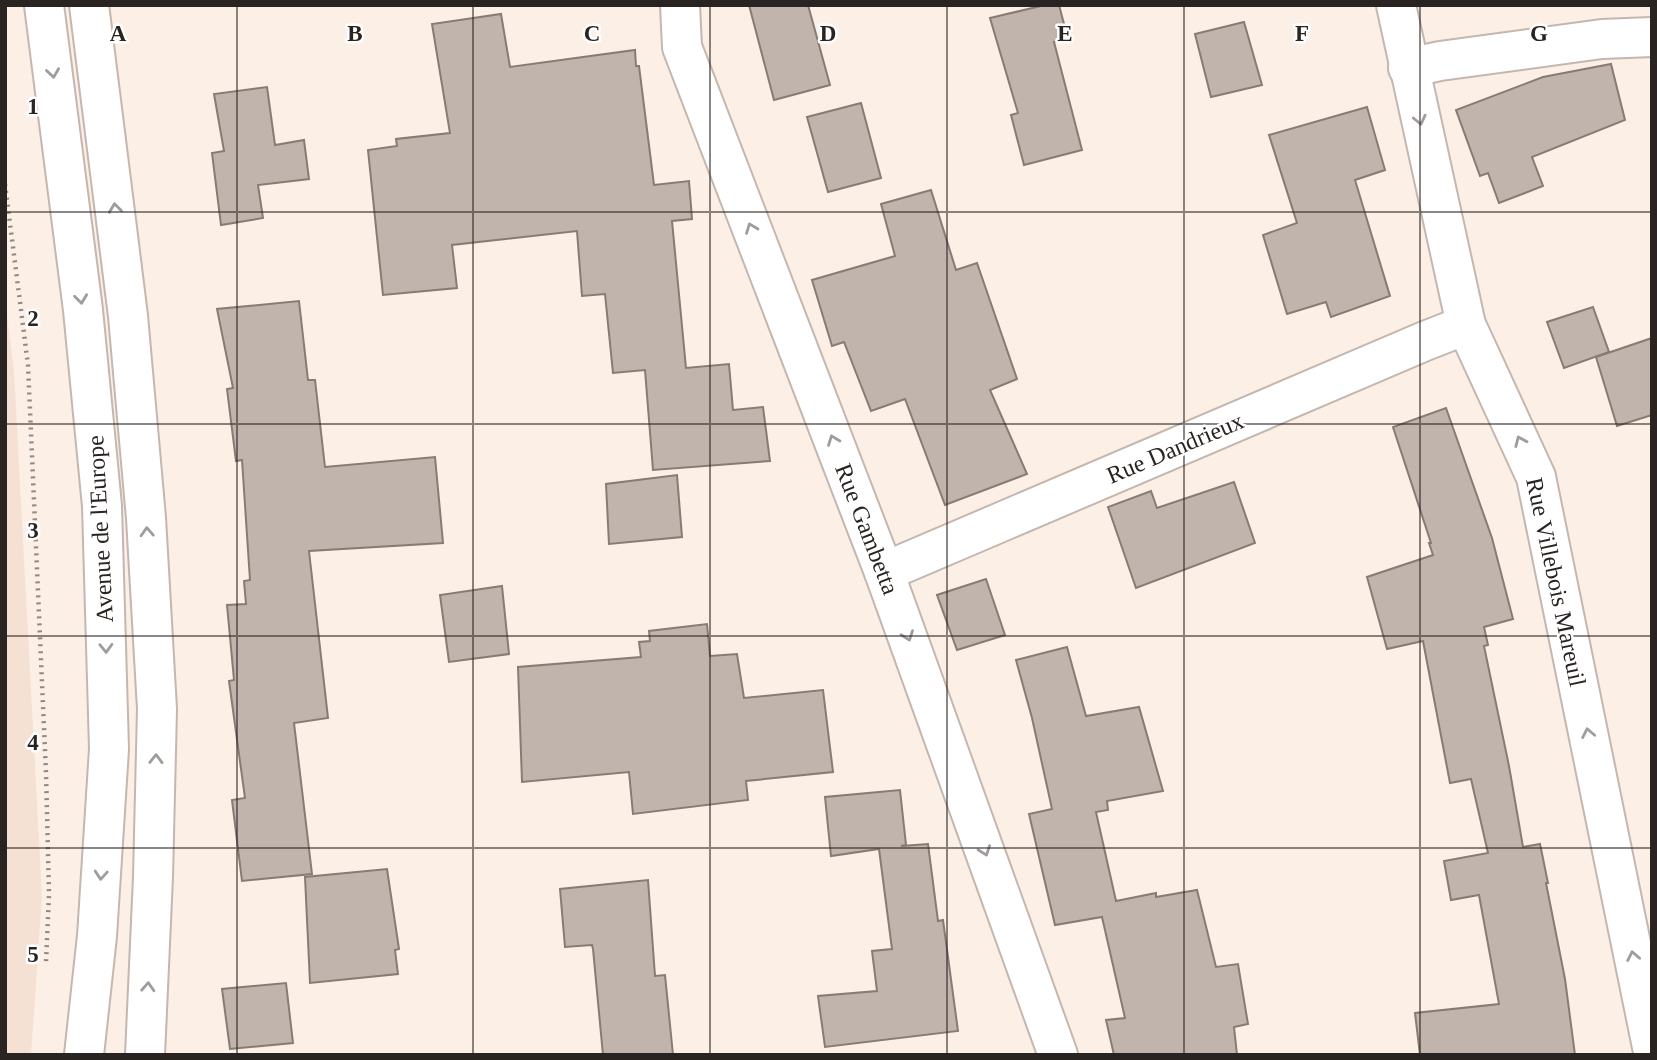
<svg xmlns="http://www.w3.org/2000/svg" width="1657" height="1060" viewBox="0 0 1657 1060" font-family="'Times New Roman',serif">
<rect width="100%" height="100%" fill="#fcefe6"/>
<path fill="#f5e1d4" d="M5,300L14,371L42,896L31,1055H5Z"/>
<g fill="#c1b4ac" stroke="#877b74" stroke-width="2">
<path d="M749,5H808L830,85L774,100Z"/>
<path d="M1045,5H1059L1068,39L1054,42L1082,150L1024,165L1011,115L1018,113L990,18Z"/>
<path d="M501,14L510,67L635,50L636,66H639L654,185L689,181L692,219L672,221L686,368L729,364L733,410L763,407L770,461L653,470L645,370L613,373L605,294L582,296L577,231L452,245L457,288L383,295L368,150L397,146L396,139L450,133L432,24Z"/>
<path d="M1244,22L1262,85L1211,97L1195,34Z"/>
<path d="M1611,64L1625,120L1532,157L1543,186L1499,203L1488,173L1480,176L1456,110L1543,77Z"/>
<path d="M267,87L275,145L304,140L309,179L258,185L263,218L221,225L212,153L224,151L214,94Z"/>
<path d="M861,103L881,178L828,192L807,117Z"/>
<path d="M1367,107L1385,170L1355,180L1390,296L1331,317L1326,302L1287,314L1263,235L1297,223L1269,135Z"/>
<path d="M931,190L956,270L977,263L1017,379L990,390L1027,474L945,505L905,399L871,411L844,342L832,346L812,280L895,256L881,204Z"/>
<path d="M299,301L308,380H315L325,467L435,457L443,543L309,551L328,718L294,723L312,874L242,881L232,800L245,798L229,681L234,680L227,605L246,604L244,581L250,580L242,460L236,461L227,389L233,388L217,309Z"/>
<path d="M1593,307L1609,352L1564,368L1547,322Z"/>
<path d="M1652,338V415L1617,426L1596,357Z"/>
<path d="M1446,408L1492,538L1513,619L1484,627L1488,645L1484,646L1509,766L1523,847L1540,844L1548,883H1546L1565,979L1575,1055H1420L1415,1013L1499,1004L1479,895L1451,900L1444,861L1488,853L1471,779L1450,783L1423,641L1387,649L1367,577L1433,555L1429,543H1431L1393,427Z"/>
<path d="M677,475L682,537L609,544L606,484Z"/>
<path d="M1234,482L1255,543L1136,588L1108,507L1151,491L1157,508Z"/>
<path d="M986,579L1005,635L957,650L937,595Z"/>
<path d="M502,586L509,654L449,662L440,595Z"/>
<path d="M707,624L710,656L737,654L744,698L823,690L833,772L746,781L748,800L633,814L629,772L522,782L518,667L641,657L639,642L650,641L649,631Z"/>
<path d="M1067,647L1086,716L1139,707L1163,791L1107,801L1108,810L1096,812L1116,901L1156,893V897L1197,890L1216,967L1238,964L1248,1024L1234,1027L1237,1055H1114L1106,1020L1125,1018L1102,917L1055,925L1029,814L1052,809L1032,718L1016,660Z"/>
<path d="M900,790L906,845L901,846L928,844L938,921L943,920L958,1031L825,1047L818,996L877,991L872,951L892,949L879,849L831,856L825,797Z"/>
<path d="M387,869L399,949L395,950L398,974L310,983L305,877Z"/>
<path d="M648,880L655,976L665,975L673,1055H603L593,949L592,945L565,947L560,889Z"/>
<path d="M286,983L293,1043L230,1049L222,989Z"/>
</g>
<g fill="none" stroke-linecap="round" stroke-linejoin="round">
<defs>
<g id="minor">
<path d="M680,5L682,47L884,572L1058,1055"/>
<path d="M1396,5L1466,325L1536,477L1652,1047"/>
<path d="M1408,68L1440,61L1602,39L1652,37"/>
<path d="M884,572L1425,341L1466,325"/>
</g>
<g id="major">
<path d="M44,5L83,310L102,506L109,749L97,936L84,1055"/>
<path d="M89,5L128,316L146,518L157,709L153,877L145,1055"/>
</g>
</defs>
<use href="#minor" stroke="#c4b7af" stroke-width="42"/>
<use href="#major" stroke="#c4b7af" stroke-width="42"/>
<path stroke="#918882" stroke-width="4.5" stroke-dasharray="2 5" stroke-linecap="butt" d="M5,184L28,365L46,773L49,895L46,962"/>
<use href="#minor" stroke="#fff" stroke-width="38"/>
<use href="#major" stroke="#fff" stroke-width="38"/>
</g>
<defs><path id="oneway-chevron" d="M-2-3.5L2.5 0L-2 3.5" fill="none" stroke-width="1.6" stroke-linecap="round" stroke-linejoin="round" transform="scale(1.75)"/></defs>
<g stroke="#9f9c9b">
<use href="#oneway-chevron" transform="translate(53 73) rotate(82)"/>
<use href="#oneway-chevron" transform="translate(1420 120) rotate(77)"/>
<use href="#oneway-chevron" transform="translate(115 208) rotate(-97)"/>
<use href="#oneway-chevron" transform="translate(751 228) rotate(-111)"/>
<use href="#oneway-chevron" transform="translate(81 299) rotate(83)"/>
<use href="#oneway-chevron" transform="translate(833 440) rotate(-111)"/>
<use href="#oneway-chevron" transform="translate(1520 441) rotate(-114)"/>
<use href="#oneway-chevron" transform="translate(147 532) rotate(-93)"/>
<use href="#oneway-chevron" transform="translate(908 636) rotate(70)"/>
<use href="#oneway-chevron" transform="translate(106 648) rotate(88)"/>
<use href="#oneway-chevron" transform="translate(1588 733) rotate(-101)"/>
<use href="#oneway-chevron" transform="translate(156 759) rotate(-89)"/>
<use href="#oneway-chevron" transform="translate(985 851) rotate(70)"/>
<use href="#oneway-chevron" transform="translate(101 875) rotate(94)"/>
<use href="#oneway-chevron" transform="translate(1633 956) rotate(-101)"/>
<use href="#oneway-chevron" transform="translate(148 987) rotate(-87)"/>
</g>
<path fill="none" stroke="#292421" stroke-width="2" stroke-opacity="0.55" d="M237,5V1055M473,5V1055M710,5V1055M947,5V1055M1184,5V1055M1420,5V1055M5,212H1652M5,424H1652M5,636H1652M5,848H1652"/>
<g text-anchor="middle" stroke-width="5" stroke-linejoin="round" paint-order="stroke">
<g font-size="24" fill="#292421" stroke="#fff">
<text transform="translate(1175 448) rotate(-23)" y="8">Rue Dandrieux</text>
<text transform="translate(100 529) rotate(-93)" y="8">Avenue de l'Europe</text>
<text transform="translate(867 529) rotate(69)" y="8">Rue Gambetta</text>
<text transform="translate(1556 582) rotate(78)" y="8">Rue Villebois Mareuil</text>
</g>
</g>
<g font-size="23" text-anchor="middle" font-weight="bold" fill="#292421" stroke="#fff" stroke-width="5" stroke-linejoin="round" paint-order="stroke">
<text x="118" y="41">A</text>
<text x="355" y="41">B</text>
<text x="592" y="41">C</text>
<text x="828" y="41">D</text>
<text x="1065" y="41">E</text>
<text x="1302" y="41">F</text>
<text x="1539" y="41">G</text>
<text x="33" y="114">1</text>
<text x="33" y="326">2</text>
<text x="33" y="538">3</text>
<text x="33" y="750">4</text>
<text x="33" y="962">5</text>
</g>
<rect width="1657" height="1060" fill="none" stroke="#292421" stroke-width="14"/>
</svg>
